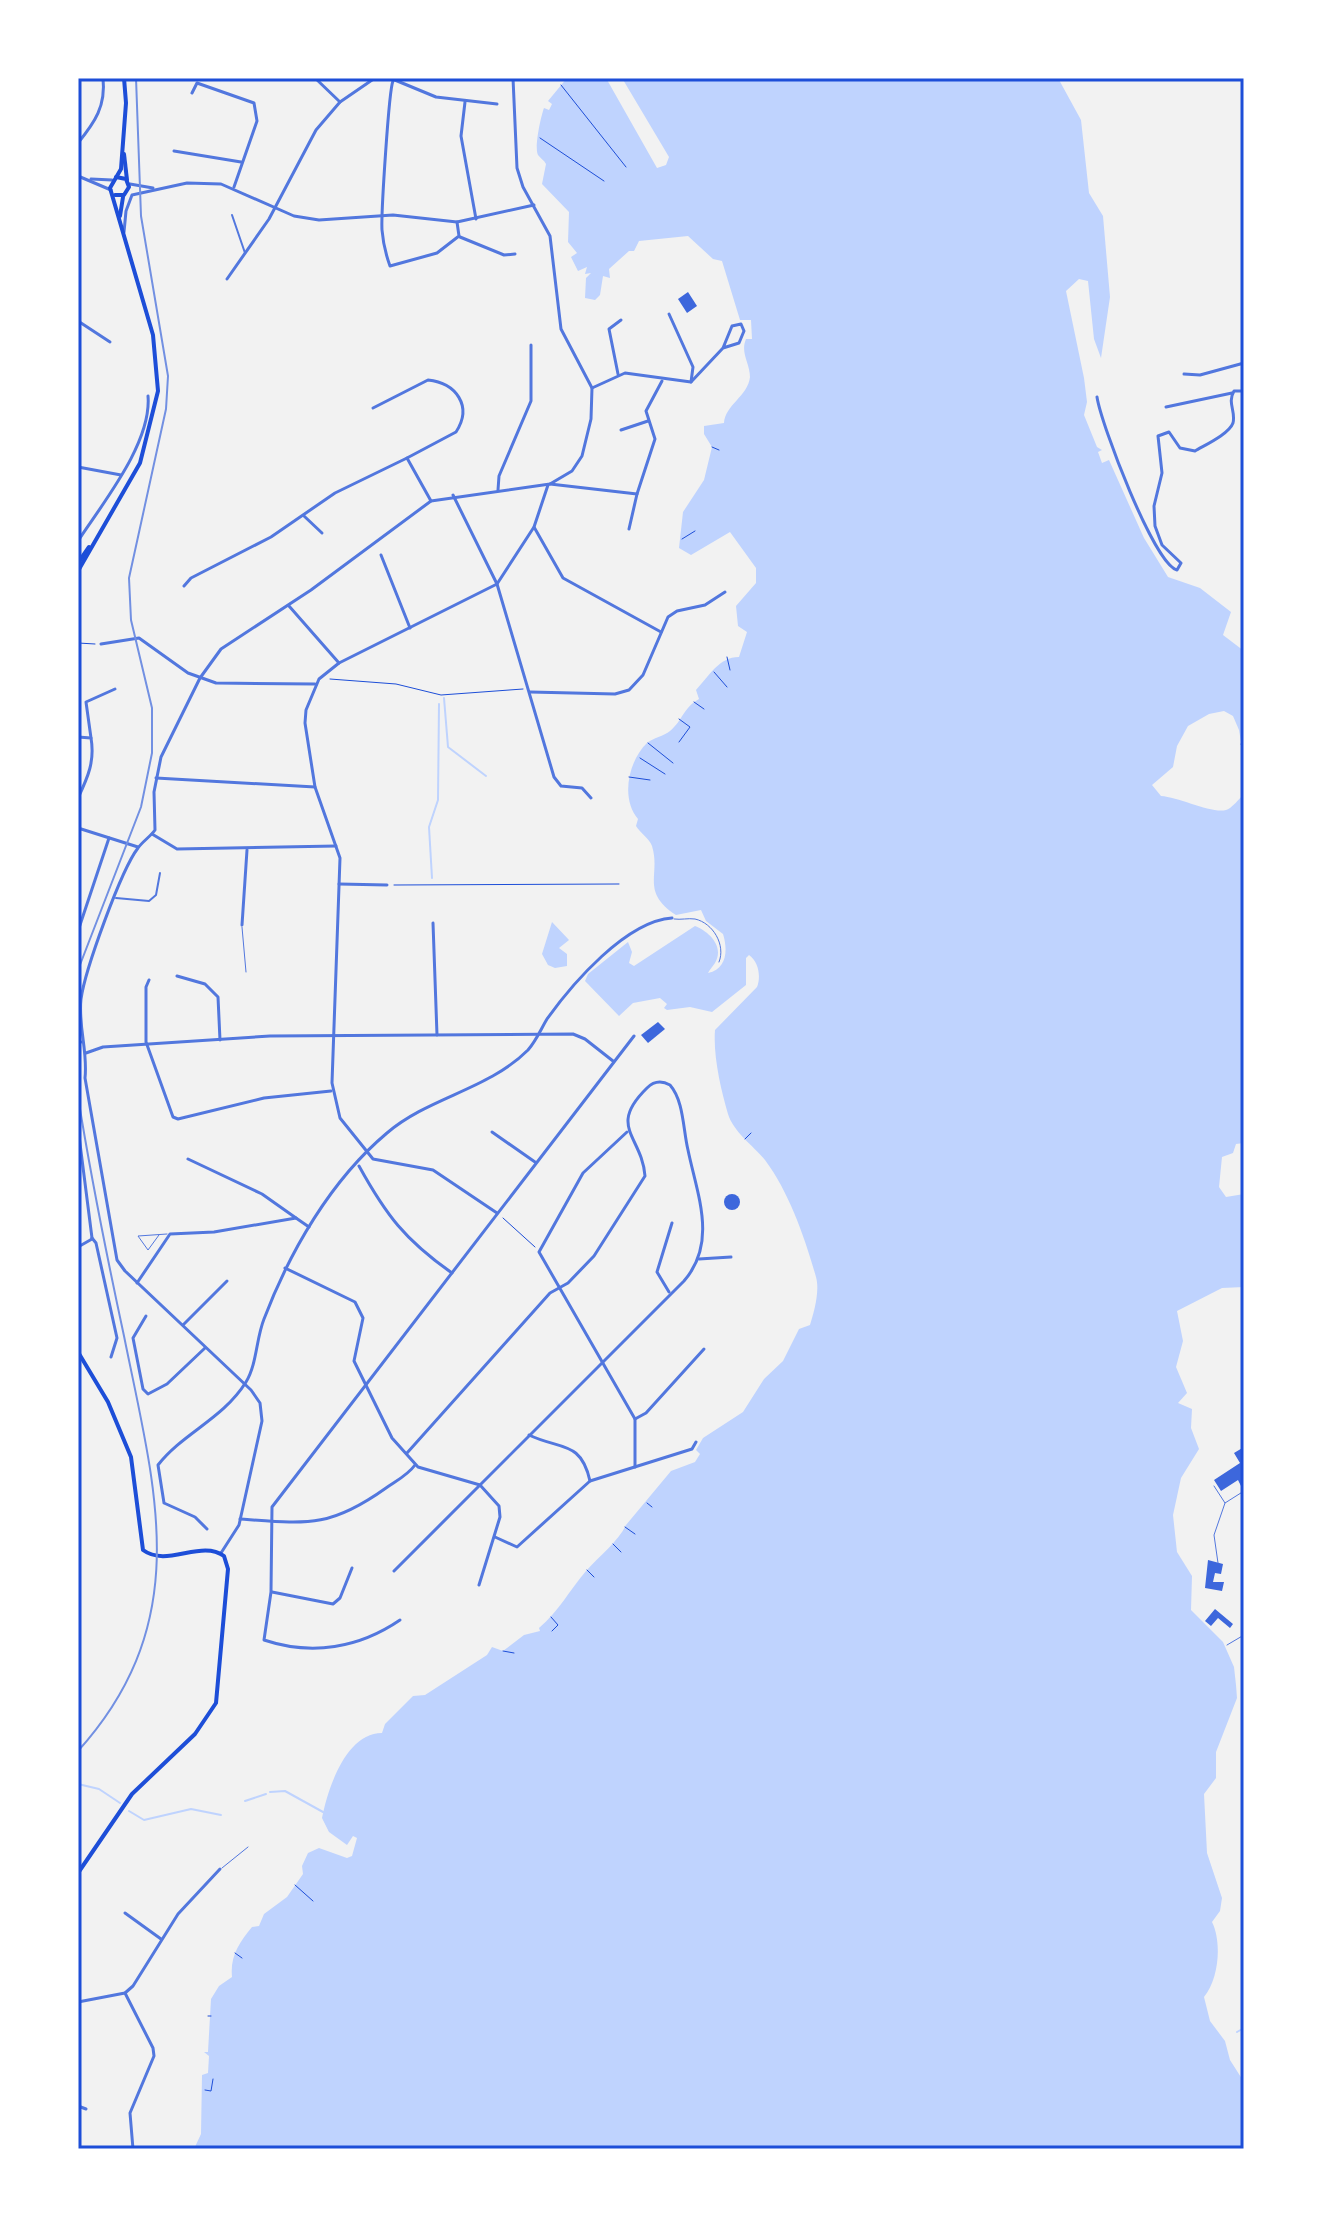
<svg xmlns="http://www.w3.org/2000/svg" width="1322" height="2227" viewBox="0 0 1322 2227" font-family="Jost,sans-serif">
<rect width="100%" height="100%" fill="#f2f2f2"/>
<g fill="#bfd3fe">
<path d="M567,78H606L657,168L666,165L669,157L622,78H1058L1081,120L1089,193L1103,216L1110,297L1101,358L1094,339L1088,281L1079,279L1066,291L1084,378L1087,402L1084,415L1097,447L1102,450L1098,452L1102,463L1109,460L1144,538L1168,577L1200,588L1231,612L1223,635L1244,651V759L1239,730L1233,716L1224,711L1209,714L1188,726L1177,746L1173,767L1152,785L1161,796C1179,797 1212,814 1226,810C1231,809 1240,798 1244,794V1143L1236,1144L1233,1153L1222,1157L1219,1187L1226,1197L1244,1194V1287L1222,1288L1177,1311L1183,1341L1176,1367L1187,1393L1178,1403L1192,1409L1191,1428L1199,1449L1181,1478L1173,1515L1177,1552L1192,1576L1191,1610L1223,1642L1234,1667L1236,1685L1237,1698L1216,1752V1778L1204,1794L1207,1853L1222,1898L1220,1911L1212,1922C1222,1942 1219,1979 1204,1997L1210,2021L1225,2041L1230,2060L1244,2082V2149H194L201,2134L202,2075L208,2073L209,2056L204,2052H208L211,1999L219,1986L232,1977C230,1956 239,1943 252,1927L259,1926L264,1914L287,1897L303,1874L302,1866L308,1853L319,1848L347,1858L352,1856L357,1838L353,1836L347,1845L329,1832L322,1818C328,1788 346,1733 382,1733L385,1724L413,1696L425,1695L487,1655L492,1647L503,1651L524,1635L540,1631L539,1628C559,1611 569,1591 586,1571C600,1555 618,1542 626,1525L671,1471L695,1462L700,1454L696,1450L703,1438L743,1412L764,1379L783,1361L799,1329L810,1325C814,1312 820,1291 816,1277C805,1238 789,1192 765,1160C754,1146 734,1133 728,1114C721,1090 713,1056 715,1030L757,987C761,977 759,962 749,955L746,958V985L712,1012L690,1007L667,1010L664,1008L667,1004L660,998L633,1003L619,1016L585,981L588,974L628,942L632,952L629,963L634,966L695,926C708,931 725,946 715,963C713,966 710,969 708,973C727,969 728,950 723,934L706,921L701,910L676,915C640,891 661,875 652,846C650,839 640,833 636,826L638,819C620,798 629,760 647,743C653,738 664,736 670,731C683,720 683,708 699,699L696,690C709,676 719,657 739,657L747,632L738,626L736,606L756,583V568L730,532L691,555L679,548L683,512L704,480L712,447L704,434V426L724,423C725,405 748,396 750,377C750,363 740,353 746,339H752L751,320H740L722,261L713,259L688,236L639,241L634,251H629L609,269L610,278L603,276L600,295L595,300L585,298L586,278L591,273L585,274L587,267L578,271L571,257L577,253L568,242L569,212L542,184L546,164C544,160 540,158 538,155C534,148 541,116 544,108L549,110L552,104L548,101Z"/>
<path d="M552,922L569,940L559,948L567,954V966L555,968L548,965L542,954Z"/>
</g>
<g fill="none" stroke-linecap="round" stroke-linejoin="round">
<g stroke="#bfd3fe" stroke-width="2">
<path d="M444,698L448,747L486,776"/>
<path d="M432,878L429,827L438,800L439,704"/>
<path d="M78,1784L99,1789L120,1803"/>
<path d="M270,1792L285,1791L323,1812"/>
<path d="M245,1801L266,1794"/>
<path d="M129,1811L144,1820L191,1809L221,1815"/>
<path d="M1237,2032L1244,2028"/>
</g>
</g>
<g fill="#3d67dc">
<path d="M688,292L697,306L687,313L678,299Z"/>
<path d="M658,1022L665,1029L648,1043L641,1035Z"/>
<circle cx="732" cy="1202" r="8"/>
<path d="M1244,1447V1485L1241,1486L1238,1480L1221,1491L1214,1480L1240,1463L1234,1453Z"/>
<path d="M1208,1560L1223,1564L1221,1574L1215,1573L1213,1582H1224L1222,1591L1205,1588Z"/>
<path d="M1215,1609L1233,1624L1230,1628L1218,1618L1211,1626L1205,1621Z"/>
</g>
<g fill="none" stroke-linecap="round" stroke-linejoin="round">
<g stroke="#1d4ed8" stroke-width="1">
<path d="M561,85L626,167"/>
<path d="M540,138L604,181"/>
<path d="M712,447L719,450"/>
<path d="M682,539L695,531"/>
<path d="M78,643L95,644"/>
<path d="M727,657L730,670"/>
<path d="M714,672L727,687"/>
<path d="M330,679L396,684L441,695L523,689"/>
<path d="M694,702L704,709"/>
<path d="M679,742L690,727L679,719"/>
<path d="M648,743L673,763"/>
<path d="M1241,744L1244,743"/>
<path d="M640,758L665,774"/>
<path d="M629,777L650,780"/>
<path d="M394,885L619,884"/>
<path d="M745,1139L751,1133"/>
<path d="M503,1218L535,1247"/>
<path d="M647,1503L652,1507"/>
<path d="M625,1527L635,1534"/>
<path d="M613,1544L621,1552"/>
<path d="M587,1570L594,1577"/>
<path d="M551,1617L558,1625L552,1631"/>
<path d="M503,1651L514,1653"/>
<path d="M295,1885L313,1901"/>
<path d="M235,1953L242,1958"/>
<path d="M208,2016H211"/>
<path d="M205,2090L211,2091L213,2079"/>
</g>
<g stroke="#5277de" stroke-width="1">
<path d="M674,919C681,920 688,918 695,919C713,923 726,945 719,962"/>
<path d="M242,927L246,972"/>
<path d="M159,1235L148,1250L138,1236L167,1234"/>
<path d="M1214,1486L1225,1503L1244,1491"/>
<path d="M1218,1563L1214,1535L1225,1503"/>
<path d="M1227,1645L1244,1635"/>
<path d="M222,1868L248,1847"/>
</g>
<g stroke="#5277de" stroke-width="2">
<path d="M232,215L245,253"/>
<path d="M116,898L149,901L156,895L160,873"/>
</g>
<g stroke="#5277de" stroke-width="3">
<path d="M315,78L340,102"/>
<path d="M390,78L436,97L497,104"/>
<path d="M393,81C389,89 381,213 382,230C383,242 386,255 390,266L437,253L459,236L457,222"/>
<path d="M192,93L197,83L254,103L257,121L234,187"/>
<path d="M465,102L461,136L476,219"/>
<path d="M78,143C95,122 106,106 103,78"/>
<path d="M174,151L241,162"/>
<path d="M460,237L504,255L515,254"/>
<path d="M227,279L269,219L316,130L340,102L375,78"/>
<path d="M669,314L693,367L691,382"/>
<path d="M78,321L110,342"/>
<path d="M618,374L609,329L621,320"/>
<path d="M1184,374L1200,375L1244,363"/>
<path d="M592,388L625,373L691,382L723,348L739,343L744,331L741,324L732,326L723,348"/>
<path d="M1166,407L1232,393"/>
<path d="M373,408L428,380C456,383 473,406 456,432L407,458"/>
<path d="M621,430L648,421"/>
<path d="M78,467L121,475"/>
<path d="M550,484L637,494L655,439L646,411L662,381"/>
<path d="M548,485L534,527L497,584L554,777L561,786L582,788L591,798"/>
<path d="M498,490L499,476L531,401V345"/>
<path d="M453,495L497,584L339,663L319,679L306,710L305,723L315,787L340,858L332,1083L340,1118L373,1159L433,1170L497,1213"/>
<path d="M304,516L322,533"/>
<path d="M534,527L563,578L661,632"/>
<path d="M629,529L637,494"/>
<path d="M78,541C102,504 152,443 148,396"/>
<path d="M381,555L410,628"/>
<path d="M184,586L191,578L271,537L335,493L407,458L431,501"/>
<path d="M289,606L339,663"/>
<path d="M101,644L139,638L188,673L216,683L315,684"/>
<path d="M530,692L615,694L629,690L643,675L668,617L677,611L705,605L725,592"/>
<path d="M78,737L91,738C95,761 88,777 78,798"/>
<path d="M91,738L86,702L115,689"/>
<path d="M156,778L315,787"/>
<path d="M78,828L138,847"/>
<path d="M152,834L177,849L336,846"/>
<path d="M339,884L387,885"/>
<path d="M433,923L437,1035"/>
<path d="M242,925L247,850"/>
<path d="M78,931L109,838"/>
<path d="M177,976L205,984L218,997L220,1040"/>
<path d="M149,980L146,987V1042L173,1117L178,1119L264,1098L331,1091"/>
<path d="M78,1042H81"/>
<path d="M86,1053L103,1047L270,1036L573,1034L585,1039L613,1061"/>
<path d="M78,1128L92,1238"/>
<path d="M492,1132L535,1162"/>
<path d="M627,1132L583,1173L539,1252L635,1419V1467"/>
<path d="M188,1159L262,1194L296,1218"/>
<path d="M359,1166C386,1215 405,1240 452,1273"/>
<path d="M92,1238L96,1243L117,1338L111,1357"/>
<path d="M78,1247L92,1239"/>
<path d="M699,1259L731,1257"/>
<path d="M285,1268L355,1302L363,1318L354,1361L392,1438L418,1467L480,1485L499,1506L500,1517L479,1585"/>
<path d="M137,1283L170,1234L214,1232L296,1218L309,1227"/>
<path d="M669,1292L657,1272L672,1223"/>
<path d="M146,1316L133,1338L143,1389L148,1394L167,1384L205,1348"/>
<path d="M183,1325L227,1281"/>
<path d="M635,1419L646,1413L704,1349"/>
<path d="M529,1435C560,1450 581,1440 590,1481"/>
<path d="M240,1519C308,1524 330,1528 386,1488C396,1481 408,1475 415,1465"/>
<path d="M207,1529L195,1517L164,1503L158,1465C183,1433 223,1419 246,1382C257,1364 256,1339 264,1319C290,1251 331,1180 387,1133C429,1097 488,1090 528,1050C536,1041 541,1029 547,1019C572,984 626,921 672,918"/>
<path d="M495,1537L517,1547L590,1481L692,1449L696,1442"/>
<path d="M394,1571L684,1281C718,1242 697,1194 688,1150C683,1130 684,1101 670,1085C661,1080 654,1081 647,1088C607,1127 642,1136 645,1176L594,1256L568,1283L550,1293L407,1453"/>
<path d="M272,1592L333,1604L340,1598L352,1568"/>
<path d="M400,1620C359,1648 312,1656 264,1640L271,1592L272,1507L634,1036"/>
<path d="M125,1913L161,1939"/>
<path d="M125,1993L153,2048L154,2056L130,2113L133,2149"/>
<path d="M78,2002L125,1993L133,1986L178,1914L220,1869"/>
<path d="M78,2106L86,2109"/>
</g>
<g stroke="#5277de" stroke-width="3">
<path d="M78,176L111,190"/>
<path d="M91,179L112,180"/>
<path d="M130,184L153,188"/>
<path d="M124,232L126,211L132,195L187,183L221,184L294,216L319,220L393,215L457,222L534,205"/>
<path d="M1097,397C1101,424 1154,564 1177,570L1181,563L1162,545L1155,526L1154,506L1162,473L1158,436L1169,432L1180,448L1195,451C1205,445 1229,434 1233,423C1236,411 1227,403 1234,391H1244"/>
<path d="M221,1553L239,1525L262,1421L260,1403L251,1390L125,1271L117,1260L85,1078C88,1051 78,1027 81,999C85,970 121,870 138,848C143,841 150,837 155,830L154,792L161,757L200,678L221,649L311,590L431,501L550,484L572,471L582,456L591,419L592,388L561,329L550,236L523,187L517,168L513,78"/>
</g>
<g stroke="#1d4ed8" stroke-width="4">
<path d="M124,154L127,180"/>
<path d="M115,195H124L129,187L126,179L116,177"/>
<path d="M120,216L123,197"/>
<path d="M78,563L89,547"/>
<path d="M78,571L140,463L158,391L153,335L110,188L121,169L126,103L124,78"/>
<path d="M78,1352L108,1402L131,1457L143,1550C167,1568 201,1539 224,1556L228,1569L216,1703L195,1734L132,1794L78,1873"/>
</g>
<g stroke="#7290e2" stroke-width="2">
<path d="M78,970L141,807L152,753V708L131,620L129,578L166,409L168,376L141,216L136,78"/>
<path d="M78,1097C91,1177 107,1257 124,1336C155,1490 196,1620 78,1751"/>
</g>
</g>
<rect width="1322" height="2227" fill="none" stroke="#ffffff" stroke-width="160"/>
<rect x="80" y="80" width="1162" height="2067" fill="none" stroke="#1d4ed8" stroke-width="3"/>
</svg>
